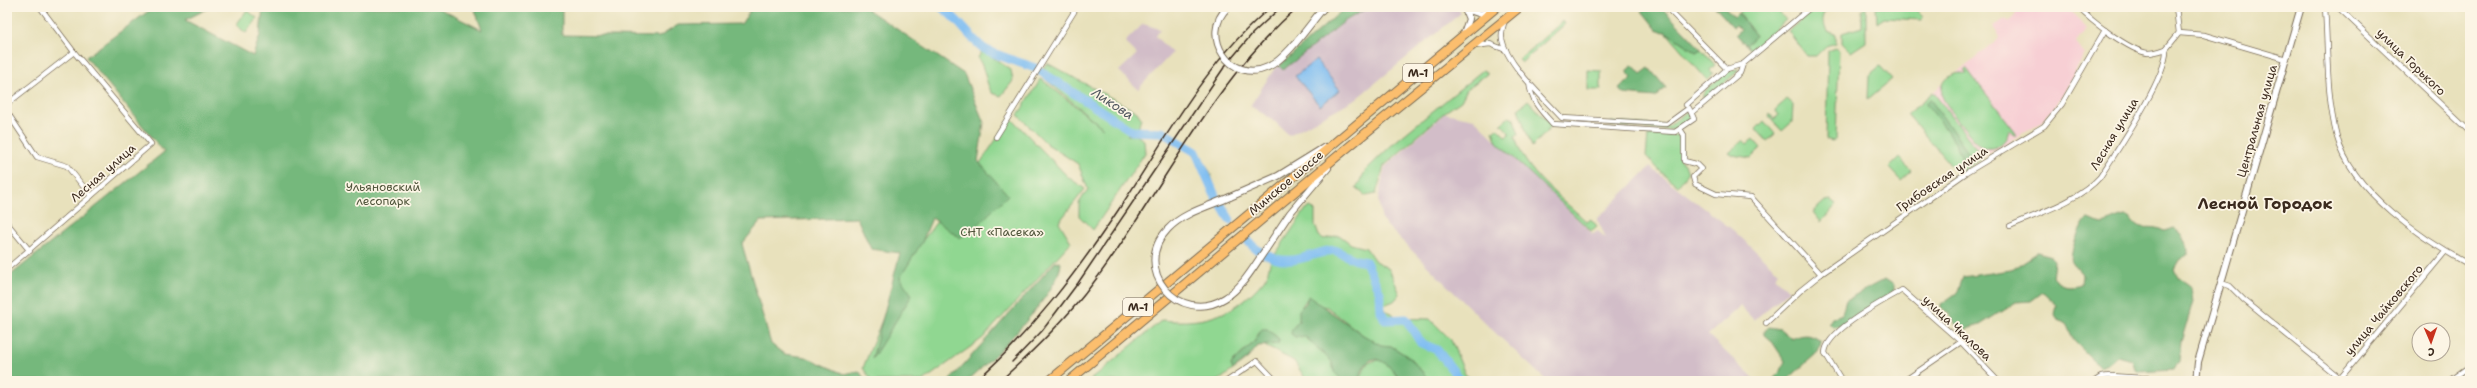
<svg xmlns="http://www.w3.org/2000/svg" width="2477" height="388" viewBox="0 0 2477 388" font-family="'Shantell Sans',sans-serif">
<rect width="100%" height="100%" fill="#fcf5e5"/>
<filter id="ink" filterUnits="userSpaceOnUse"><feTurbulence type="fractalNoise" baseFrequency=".025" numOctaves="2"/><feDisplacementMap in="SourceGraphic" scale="8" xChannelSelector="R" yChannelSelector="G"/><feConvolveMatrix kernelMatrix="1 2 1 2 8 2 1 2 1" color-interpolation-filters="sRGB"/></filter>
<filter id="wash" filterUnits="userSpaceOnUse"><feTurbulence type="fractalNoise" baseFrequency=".012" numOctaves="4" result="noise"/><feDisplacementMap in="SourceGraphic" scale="16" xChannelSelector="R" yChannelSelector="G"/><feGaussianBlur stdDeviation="0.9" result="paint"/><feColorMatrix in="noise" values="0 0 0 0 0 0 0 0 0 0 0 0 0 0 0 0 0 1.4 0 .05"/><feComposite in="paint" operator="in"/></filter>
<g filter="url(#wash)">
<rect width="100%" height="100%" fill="#e8e1bc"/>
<path fill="#f7cfd4" d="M2021,7H2068L2086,29L2076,42L2085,54L2057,104L2040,123L1983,157L1933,92L2000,37L1993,27L2006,18L2009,22L2016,14L2015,12Z"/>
<g fill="#d2bdc8">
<path d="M1349,7H1457L1461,13L1357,98L1289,135L1272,119L1250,106L1275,68L1289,62Z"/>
<path d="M1143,24L1160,29L1155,36L1172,53L1138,89L1119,71L1137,54L1125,42Z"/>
<path d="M1445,113L1474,119L1593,234L1598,231L1606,238L1597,219L1650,167L1733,230L1778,272L1774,277L1789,291L1754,320L1740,306L1708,335L1756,381H1547L1486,324L1382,221L1378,199L1385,167Z"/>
</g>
<g fill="#90d791" stroke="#668058">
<path d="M1745,7H1774L1786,20L1753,49H1750L1746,45L1756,36L1739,13Z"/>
<path d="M1817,7H1834L1824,12L1822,19L1827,31L1836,34V43L1826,46L1816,56H1807L1788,31Z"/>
<path d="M1866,7V42L1851,52L1842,43V33L1862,27V10Z"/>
<path d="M1876,7H1906L1908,9L1919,7L1917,11L1923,17L1922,20L1884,18L1877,23Z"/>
<path d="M247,10L257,18L246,33L236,25Z"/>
<path d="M1563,21L1565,24L1521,63L1519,59Z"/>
<path d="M1666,32L1696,52L1701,49L1715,65L1710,70L1713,74L1707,80Z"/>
<path d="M1835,48L1839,51L1836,139L1832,141L1826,139L1828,51Z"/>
<path d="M981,52L988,54L1011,70L1013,81L1001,96L992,93C985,82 986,70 978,58Z"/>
<path d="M1047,63L1137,112L1141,118L1138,130L1127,135H1136L1144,140L1145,153L1093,230L1079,216V203L1088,189L1078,164L1047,144L1018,115L1041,79L1103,128L1039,74Z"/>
<path d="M1880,66L1892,79L1868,99L1869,75Z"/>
<path d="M1966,68L2015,131V136L2009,129C2008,141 1996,152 1983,147C1975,144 1945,105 1942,96C1941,89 1943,81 1949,77C1955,73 1960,72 1967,74L1964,70Z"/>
<path d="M1738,69L1736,73L1707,97H1703V93C1712,85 1725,69 1738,69Z"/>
<path d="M1483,70L1487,72V74L1467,89L1461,101L1445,112L1384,166L1376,194L1366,196L1356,188L1366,170L1395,142Z"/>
<path d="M1588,70L1601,71V90H1588Z"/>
<path d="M1933,92L1983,157L1958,174L1907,114Z"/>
<path d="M1787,99L1793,104L1792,122L1782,131L1769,116L1770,114L1774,119L1779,115L1775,110Z"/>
<path d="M1528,100L1552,126L1532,147L1518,109Z"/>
<path d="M1688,111L1691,119L1674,130L1611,126V122L1668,126Z"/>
<path d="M1509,117L1514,119L1519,134L1515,136C1523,172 1562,198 1587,222L1591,219L1597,226L1591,231L1497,142L1493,131L1497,128L1506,137L1510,133L1501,124Z"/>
<path d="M1011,118L1068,177L1085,189L1059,222L1071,242L983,338L923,381H872L863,368L903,267L976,169Z"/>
<path d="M1764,121L1775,134L1767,141L1756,129Z"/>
<path d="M1677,135L1681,140L1680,160L1685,164L1688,173L1678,186L1661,172L1646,156L1648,136Z"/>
<path d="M1753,139L1761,148L1751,158L1732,155L1729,153L1743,140L1747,144Z"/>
<path d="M1199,151L1211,175L1217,195L1213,196L1204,171L1192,154Z"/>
<path d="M1899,158L1912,171L1901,181L1889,168Z"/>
<path d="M1830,200L1837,204L1821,222L1813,212L1825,201Z"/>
<path d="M1311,207L1315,211V225L1319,236L1324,239L1339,235L1351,244L1366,248L1375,261L1389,269L1400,294L1394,301L1384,305L1385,310L1399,318L1430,319L1451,340L1465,374L1473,381H1430L1410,358L1391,346H1382L1363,335L1327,307L1317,305L1308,297L1302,306L1299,321L1292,329L1300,338L1305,337L1333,362L1334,372L1343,381H1307L1294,361L1263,345L1278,344L1279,339L1267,329L1259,333L1254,342L1231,364L1233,370L1218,381H1089L1162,320C1207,325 1236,314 1265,279C1269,274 1268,265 1272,259C1283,242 1295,226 1306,209Z"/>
<path d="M1379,360L1385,362L1401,381H1356C1369,372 1358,363 1379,360Z"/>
</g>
<g fill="#74b87b" stroke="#58714c">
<path d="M154,7H211L185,20L253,56L260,35L263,7H436L482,30L474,7H562V35L659,37L678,25L741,24L750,11L707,7H864L964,74L984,123L978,161L1008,195L974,229L960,238L932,218L922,242L900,278L912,295L872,359L900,253L871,249L857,218L761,221L742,244L771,344L784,354L806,357L844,374L859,371L866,381H7V278L164,152L86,57Z"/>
<path d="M1346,7H1369L1345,21L1283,70L1279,66Z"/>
<path d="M1647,7H1661L1701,49L1696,52L1666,32L1658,31L1642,11Z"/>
<path d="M1715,7H1725L1734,17L1738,13L1756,36L1746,45L1736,34L1741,30L1736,25L1733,27Z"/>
<path d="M1633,65L1641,74L1649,68L1666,88L1655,97L1623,94L1619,89L1632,78L1626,71Z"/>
<path d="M1930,99L1972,158L1971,162L1969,163L1961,158C1962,148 1933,112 1925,103Z"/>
<path d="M2125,216L2130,217C2141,235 2147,222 2164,231L2174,228C2184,233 2188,243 2188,254L2179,260L2174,269L2178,278L2191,287L2193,301L2181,342L2179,361L2174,370L2138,372L2134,369L2131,360L2117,356L2109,363L2100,367L2075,342L2066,324L2057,319L2055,314L2057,305L2043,292L2031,301L2016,302L1980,325L1960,331L1949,314L1941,309V304L1958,292L1963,277L2011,270L2037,253L2052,257L2054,261L2052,277C2059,286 2070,288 2081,284L2082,274C2079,270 2074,266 2072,262C2068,254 2081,225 2087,219C2093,219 2097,224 2103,224C2104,224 2118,217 2125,216Z"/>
<path d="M1056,261L1061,263C1060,292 991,361 967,381H949Z"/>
<path d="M1885,279L1894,285V291L1842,326L1833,327L1829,323L1832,318L1842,314L1846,300Z"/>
<path d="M1308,296L1363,335L1381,345L1391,346L1410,358L1430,381H1401C1395,372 1378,349 1366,364C1361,369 1362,377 1356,381H1343L1334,372L1332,362L1309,340L1305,337H1295L1291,334L1292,329L1299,321V310L1306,303Z"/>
<path d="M1769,327L1780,329L1792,339C1801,333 1814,334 1821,342L1818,352L1786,381H1771L1781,371L1785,361L1771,340L1765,335V330Z"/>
<path d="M1262,329H1267L1279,339L1278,344L1258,346L1248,358L1233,370L1231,365L1254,342Z"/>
</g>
<path fill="#7ebdf2" stroke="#5c7488" d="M1316,60L1340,90L1320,106L1295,76Z"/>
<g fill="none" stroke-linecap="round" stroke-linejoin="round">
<g stroke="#7ebdf2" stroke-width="9">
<path d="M941,7C958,18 967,35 983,48C989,53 1025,64 1035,68"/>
<path d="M1040,71L1132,131L1162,132L1196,152L1216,198"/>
<path d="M1221,205L1230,220"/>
<path d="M1248,241C1253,247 1258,251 1265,254C1290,269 1309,253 1334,250L1356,260L1366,262L1380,293L1381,311L1385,320L1406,319L1421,343L1437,350L1461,381"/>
</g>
</g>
</g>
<g filter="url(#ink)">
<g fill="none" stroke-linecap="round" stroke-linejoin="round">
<defs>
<g id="minor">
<path d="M1666,7L1727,69"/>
<path d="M2078,7C2091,21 2130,51 2148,53C2155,53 2160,51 2166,49"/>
<path d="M2325,7C2328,49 2326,96 2337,137C2352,192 2423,240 2470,265"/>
<path d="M2338,7L2470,132"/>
<path d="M1505,20C1503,26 1501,33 1502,39C1507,65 1544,98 1562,118L1667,124L1689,108L1694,119L1675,132L1553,124C1540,110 1531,101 1529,82"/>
<path d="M2179,33L2204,35L2286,59"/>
<path d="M1475,46L1490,44L1506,50"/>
<path d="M7,104L74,52"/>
<path d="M1686,105L1727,69L1743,64L1811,7"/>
<path d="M7,112L37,157L67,166L91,196"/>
<path d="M1692,113L1740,73L1743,64"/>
<path d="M1680,129L1684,135V161L1696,164L1701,169L1693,177L1695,184L1716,194L1751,197L1821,274"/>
<path d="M996,137L1077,7"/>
<path d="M7,223L30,251"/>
<path d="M2010,226C2039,213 2079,201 2100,177C2116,152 2168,76 2166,49L2179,33L2176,7"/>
<path d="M2466,263L2470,255"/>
<path d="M7,269L151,144L74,52L40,7"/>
<path d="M2221,283L2230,286L2244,300L2340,378"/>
<path d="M1766,323L1801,290L1821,274L1966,173L2044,126L2062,104L2105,30"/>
<path d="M1227,381L1257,361L1276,381"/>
<path d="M1842,381L1825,353C1826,330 1884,301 1902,290L1961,342L1998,381"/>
<path d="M1904,381L1961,342"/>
<path d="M2095,381L2101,377L2110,376L2191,381"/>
<path d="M2338,381L2445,252"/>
<path d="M2449,381L2470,366"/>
</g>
<g id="tertiary">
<path d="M1466,9L1481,14L1491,10"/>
<path d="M1321,11L1325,7"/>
<path d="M1464,33L1469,19L1464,7"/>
<path d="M1230,197L1278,176L1325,147"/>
<path d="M1266,249L1290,213L1328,168"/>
<path d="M2196,381L2198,362L2301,7"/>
</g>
<g id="trunk">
<path d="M1049,381L1497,7"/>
<path d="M1069,381L1346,149L1520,7"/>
</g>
</defs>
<use href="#minor" stroke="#786a55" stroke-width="6"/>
<use href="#tertiary" stroke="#786a55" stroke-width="8"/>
<use href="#trunk" stroke="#786a55" stroke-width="10"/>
<use href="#minor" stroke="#fff" stroke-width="4.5"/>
<use href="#tertiary" stroke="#fff" stroke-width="6"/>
<use href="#trunk" stroke="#fbbe6e" stroke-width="8"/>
<g stroke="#3b2a1e" stroke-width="1.5">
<path d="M1012,362L1042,331L1078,283L1225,66L1253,33L1281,7"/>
<path d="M976,381C1032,331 1077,272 1119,209C1165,140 1206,61 1271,7"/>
<path d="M1000,381C1030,354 1059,326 1084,295C1157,202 1208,85 1298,7"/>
</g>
<defs>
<g id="tertiary-bridge">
<path d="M1228,7C1198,35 1231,85 1268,67C1287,58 1307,28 1321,11"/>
<path d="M1230,197C1210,206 1184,212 1168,229C1130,268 1179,327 1225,298C1243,287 1254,266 1266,249"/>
</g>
</defs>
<use href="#tertiary-bridge" stroke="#786a55" stroke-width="8" stroke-linecap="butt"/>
<use href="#tertiary-bridge" stroke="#fff" stroke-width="6"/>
</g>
</g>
<g text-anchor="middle" stroke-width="3.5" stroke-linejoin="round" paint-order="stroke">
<g fill="#fcf5e5" stroke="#75675a" stroke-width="1">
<rect x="1403" y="64" width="30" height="18" rx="3"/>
<rect x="1123" y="298" width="30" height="18" rx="3"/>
</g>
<g font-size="11" font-weight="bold" fill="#3b2a1e">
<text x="1418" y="77">М-1</text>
<text x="1138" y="311">М-1</text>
</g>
<g font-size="12" fill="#3b2a1e" stroke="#fcf5e5">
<text transform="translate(2411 62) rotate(44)" y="4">улица Горького</text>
<text transform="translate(2257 121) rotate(-74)" y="4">Центральная улица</text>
<text transform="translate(2114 134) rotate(-59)" y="4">Лесная улица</text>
<text transform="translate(103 173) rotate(-41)" y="4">Лесная улица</text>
<text transform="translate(1942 179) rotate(-34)" y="4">Грибовская улица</text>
<text transform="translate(1286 183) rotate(-40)" y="4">Минское шоссе</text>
<text transform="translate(2384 310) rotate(-50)" y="4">улица Чайковского</text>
<text transform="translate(1957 328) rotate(43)" y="4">улица Чкалова</text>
</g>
<g font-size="12" fill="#50553b" stroke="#fcf5e5">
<text x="383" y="191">Ульяновский<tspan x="383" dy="14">лесопарк</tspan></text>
<text x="1002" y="236">СНТ «Пасека»</text>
</g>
<g font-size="13" font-style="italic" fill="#4f565e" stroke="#fcf5e5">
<text transform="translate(1113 103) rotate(33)" y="5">Ликова</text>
</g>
<g font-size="16" font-weight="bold" fill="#3b2a1e" stroke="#fcf5e5">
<text x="2265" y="209">Лесной Городок</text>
</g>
</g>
<rect width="2477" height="388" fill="none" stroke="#fcf5e5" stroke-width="24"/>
<g transform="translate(2431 342) rotate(178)"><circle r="19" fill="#fcf5e5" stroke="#afa495"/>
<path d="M0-3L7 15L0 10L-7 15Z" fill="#c8321e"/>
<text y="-6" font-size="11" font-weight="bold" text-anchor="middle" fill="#3b2a1e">С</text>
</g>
</svg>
